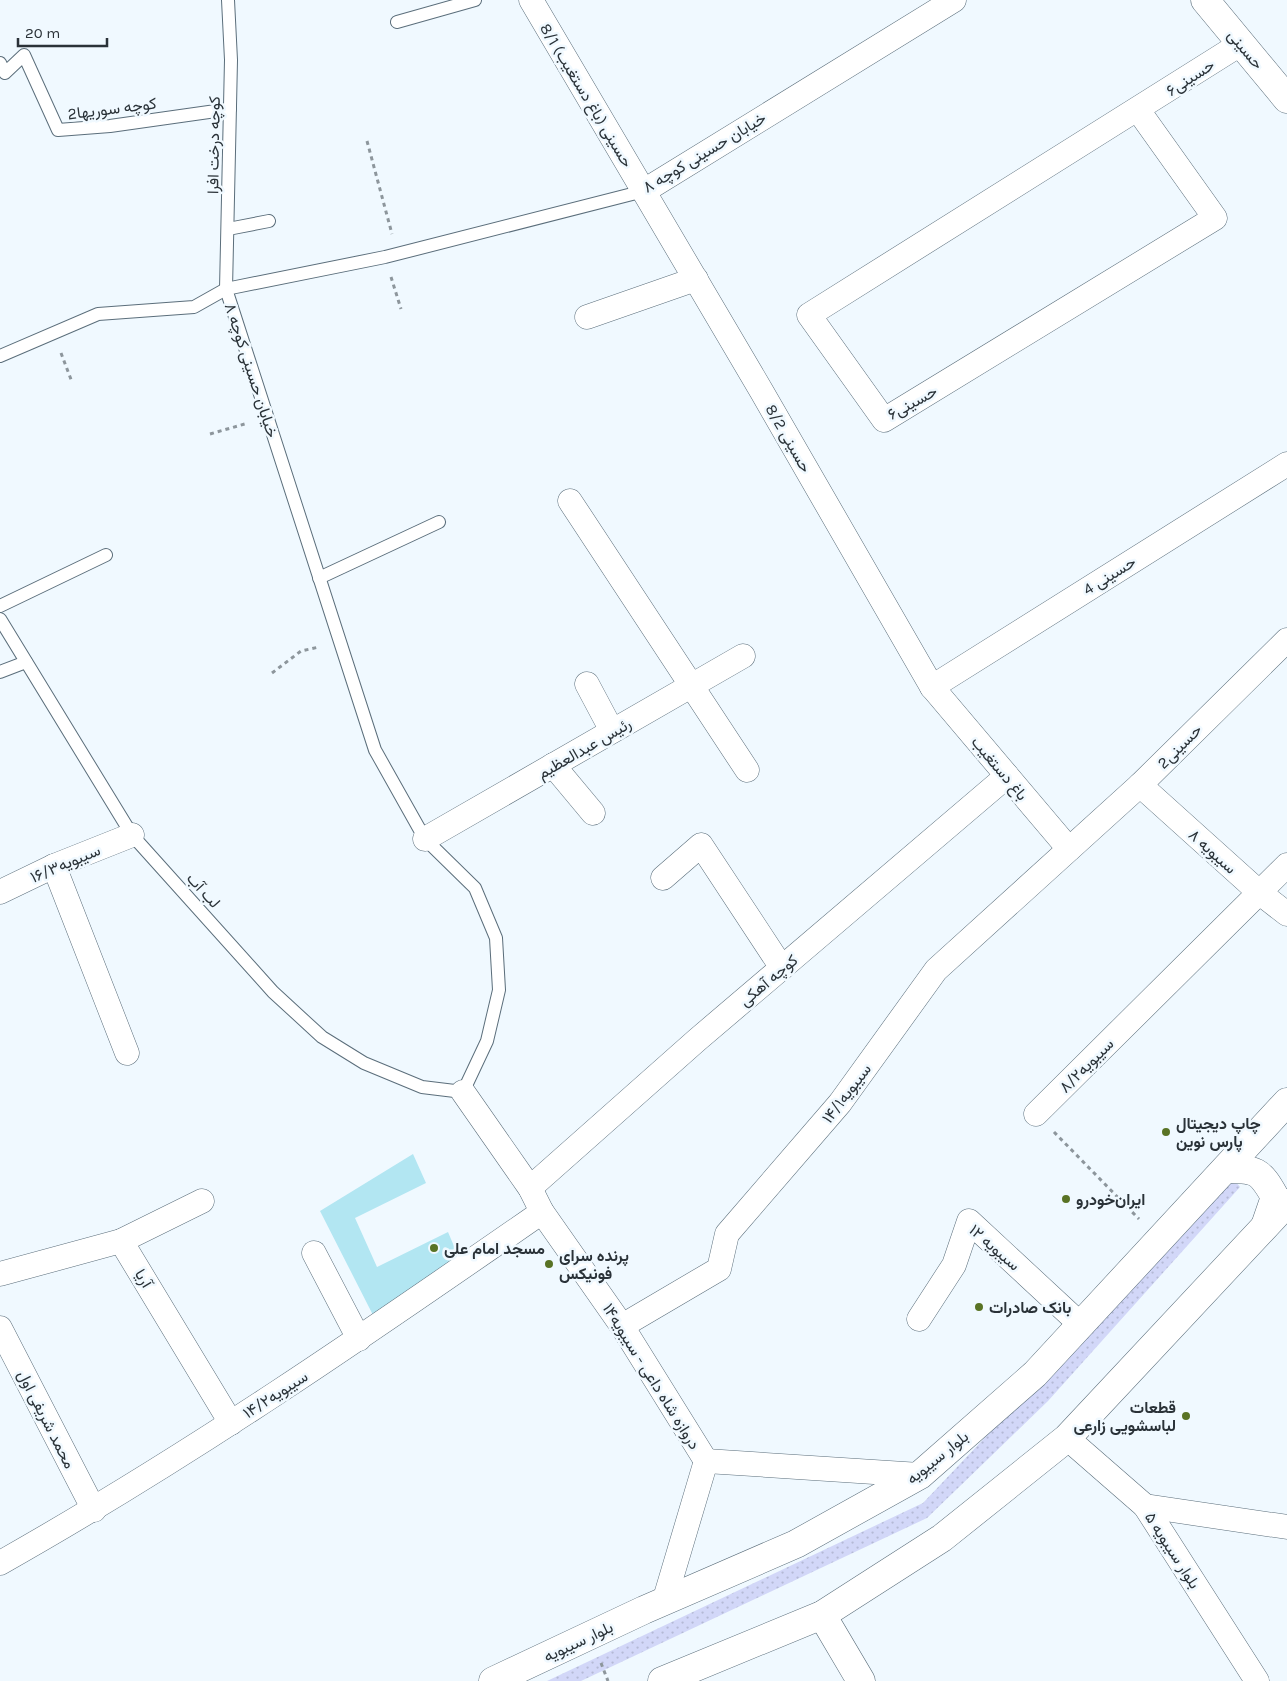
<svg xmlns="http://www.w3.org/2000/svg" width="1287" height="1681" viewBox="0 0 1287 1681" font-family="Karla,Vazirmatn,sans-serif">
<defs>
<pattern id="green-dots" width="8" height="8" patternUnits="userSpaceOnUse" patternTransform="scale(1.25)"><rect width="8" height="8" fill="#d2d7f8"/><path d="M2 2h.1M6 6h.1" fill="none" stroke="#b4b9d5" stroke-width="1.8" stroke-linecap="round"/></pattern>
</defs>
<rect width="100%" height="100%" fill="#f0f9ff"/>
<path fill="url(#green-dots)" d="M1232,1177L1240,1187L1048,1401L927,1518L581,1681H547L923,1503Z"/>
<path fill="#b2e6f2" d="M413,1154L426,1183L355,1218L377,1267L448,1232L462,1265L374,1317L320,1211Z"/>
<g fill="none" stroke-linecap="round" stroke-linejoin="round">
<defs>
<g id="service">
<path d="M397,22L475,0"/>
<path d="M0,63L5,73L24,55L58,130L110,126L230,109"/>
<path d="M228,229L269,221"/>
<path d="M0,356L98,314L194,307L226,289L385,257L644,191"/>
<path d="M319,578L439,522"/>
<path d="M0,606L106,555"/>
<path d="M0,619L132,835L273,992L322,1037L364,1063L422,1087L463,1092L487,1041L499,990L496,938L475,888L425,839L375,750L226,289L231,60L228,0"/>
<path d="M0,672L26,662"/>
</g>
<g id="minor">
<path d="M531,0L762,392L932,687L1069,849"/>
<path d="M1138,110L1215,218L884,420L809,315L1242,43"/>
<path d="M644,191L954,0"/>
<path d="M587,317L696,279"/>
<path d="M570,501L747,770"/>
<path d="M587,684L612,731"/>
<path d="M932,687L1287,464"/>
<path d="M553,765L593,813"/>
<path d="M1140,785L1260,893L1287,914"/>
<path d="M425,839L743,656"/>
<path d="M54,866L127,1053"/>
<path d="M663,878L701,845L782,968"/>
<path d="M0,892L54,866L132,835"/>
<path d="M463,1092L530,1188L542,1212L622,1326L706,1461"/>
<path d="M1036,1114L1287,865"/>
<path d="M530,1188L697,1040L1007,776"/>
<path d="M121,1241L231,1423"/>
<path d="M314,1253L359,1339"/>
<path d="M0,1274L121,1241L202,1201"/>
<path d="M919,1319L954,1265L969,1221L1080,1324"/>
<path d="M622,1326L719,1269L727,1234L840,1103L936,970L1140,785L1287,640"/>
<path d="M0,1328L94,1510"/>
<path d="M1067,1438L1145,1506L1257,1681"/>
<path d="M706,1461L920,1475"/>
<path d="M1145,1506L1287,1527"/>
<path d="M0,1563C188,1457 365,1335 542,1212"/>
<path d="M664,1602L706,1461"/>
</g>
<g id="tertiary">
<path d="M1205,0L1287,99"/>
<path d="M822,1615L861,1681"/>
</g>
<g id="secondary">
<path d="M1226,1169C1256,1169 1260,1170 1275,1197L1265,1226"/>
<path d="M493,1681L644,1610L796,1544L920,1475L1035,1374L1287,1102"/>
<path d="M662,1681L822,1615L942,1538L1067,1438L1287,1203"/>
</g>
</defs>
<use href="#service" stroke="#5b6e7b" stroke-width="14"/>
<use href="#minor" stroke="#5b6e7b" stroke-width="25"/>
<use href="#tertiary" stroke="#5b6e7b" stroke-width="29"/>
<use href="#secondary" stroke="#5b6e7b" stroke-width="29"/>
<g stroke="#8d969c" stroke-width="3" stroke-dasharray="4 4" stroke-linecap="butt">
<path d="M367,141L392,234"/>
<path d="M391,277L401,309"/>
<path d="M61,353L72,382"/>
<path d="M210,434L248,423"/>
<path d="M272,673L301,651L319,647"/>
<path d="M1054,1132L1139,1219"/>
<path d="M601,1663L608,1681"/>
</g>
<use href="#service" stroke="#fff" stroke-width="12"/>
<use href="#minor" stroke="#fff" stroke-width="24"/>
<use href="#tertiary" stroke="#fff" stroke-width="28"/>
<use href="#secondary" stroke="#fff" stroke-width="28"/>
</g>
<g fill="#597325" stroke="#f0f9ff" stroke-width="2">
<circle cx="1166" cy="1132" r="5"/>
<circle cx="1066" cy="1199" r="5"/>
<circle cx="434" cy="1248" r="5"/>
<circle cx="549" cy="1264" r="5"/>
<circle cx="979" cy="1307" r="5"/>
<circle cx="1186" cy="1416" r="5"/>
</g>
<g text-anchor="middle" stroke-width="5" stroke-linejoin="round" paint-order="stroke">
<g font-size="16" fill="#2a3238" stroke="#f0f9ff">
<text transform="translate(1246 49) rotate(50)" y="6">حسینی</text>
<text transform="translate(1190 77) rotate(-33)" y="6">حسینی۶</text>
<text transform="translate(587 95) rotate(59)" y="6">8/1 حسینی (باغ دستغیب)</text>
<text transform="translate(112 108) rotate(-7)" y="6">کوچه سوریها2</text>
<text transform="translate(213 145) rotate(-89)" y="6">کوچه درخت افرا</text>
<text transform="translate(704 152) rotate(-31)" y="6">خیابان حسینی کوچه ۸</text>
<text transform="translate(252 370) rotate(72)" y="6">خیابان حسینی کوچه ۸</text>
<text transform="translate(912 402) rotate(-29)" y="6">حسینی۶</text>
<text transform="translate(789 438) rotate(60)" y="6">8/2 حسینی</text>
<text transform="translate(1109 575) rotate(-32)" y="6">حسینی 4</text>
<text transform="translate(1179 746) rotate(-45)" y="6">حسینی2</text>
<text transform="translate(584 748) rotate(-30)" y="6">رئیس عبدالعظیم</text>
<text transform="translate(1000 768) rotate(50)" y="6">باغ دستغیب</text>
<text transform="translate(1213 851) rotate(42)" y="6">سیبویه ۸</text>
<text transform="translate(65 863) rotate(-23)" y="6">سیبویه۱۶/۳</text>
<text transform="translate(204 890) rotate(48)" y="6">لب آب</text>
<text transform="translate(768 980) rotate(-40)" y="6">کوچه آهکی</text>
<text transform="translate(1086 1065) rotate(-45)" y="6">سیبویه۸/۲</text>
<text transform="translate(846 1093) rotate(-53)" y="6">سیبویه۱۴/۱</text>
<text transform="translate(995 1247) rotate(41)" y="6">سیبویه ۱۲</text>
<text transform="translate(144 1278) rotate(59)" y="6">آریا</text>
<text transform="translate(652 1376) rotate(58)" y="6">دروازه شاه داعی - سیبویه۱۴</text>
<text transform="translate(275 1394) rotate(-33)" y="6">سیبویه۱۴/۲</text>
<text transform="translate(47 1419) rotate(63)" y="6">محمد شریفی اول</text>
<text transform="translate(937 1457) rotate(-39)" y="6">بلوار سیبویه</text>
<text transform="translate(1173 1550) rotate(57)" y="6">بلوار سیبویه ۵</text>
<text transform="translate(578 1641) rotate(-25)" y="6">بلوار سیبویه</text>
</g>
<g font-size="16" font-weight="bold" fill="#2a3238" stroke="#f0f9ff" text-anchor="start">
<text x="1176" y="1129">چاپ دیجیتال<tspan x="1176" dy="18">پارس نوین</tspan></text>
<text x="1076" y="1205">ایران‌خودرو</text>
<text x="444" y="1254">مسجد امام علی</text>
<text x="559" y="1261">پرنده سرای<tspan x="559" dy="18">فونیکس</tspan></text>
<text x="989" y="1313">بانک صادرات</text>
<text x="1176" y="1413" text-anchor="end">قطعات<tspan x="1176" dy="18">لباسشویی زارعی</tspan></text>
</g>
</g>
<path d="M18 38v8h89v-8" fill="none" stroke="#2a3238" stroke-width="2.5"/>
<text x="25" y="38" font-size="15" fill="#2a3238" stroke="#f0f9ff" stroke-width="4" paint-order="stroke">20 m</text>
</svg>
